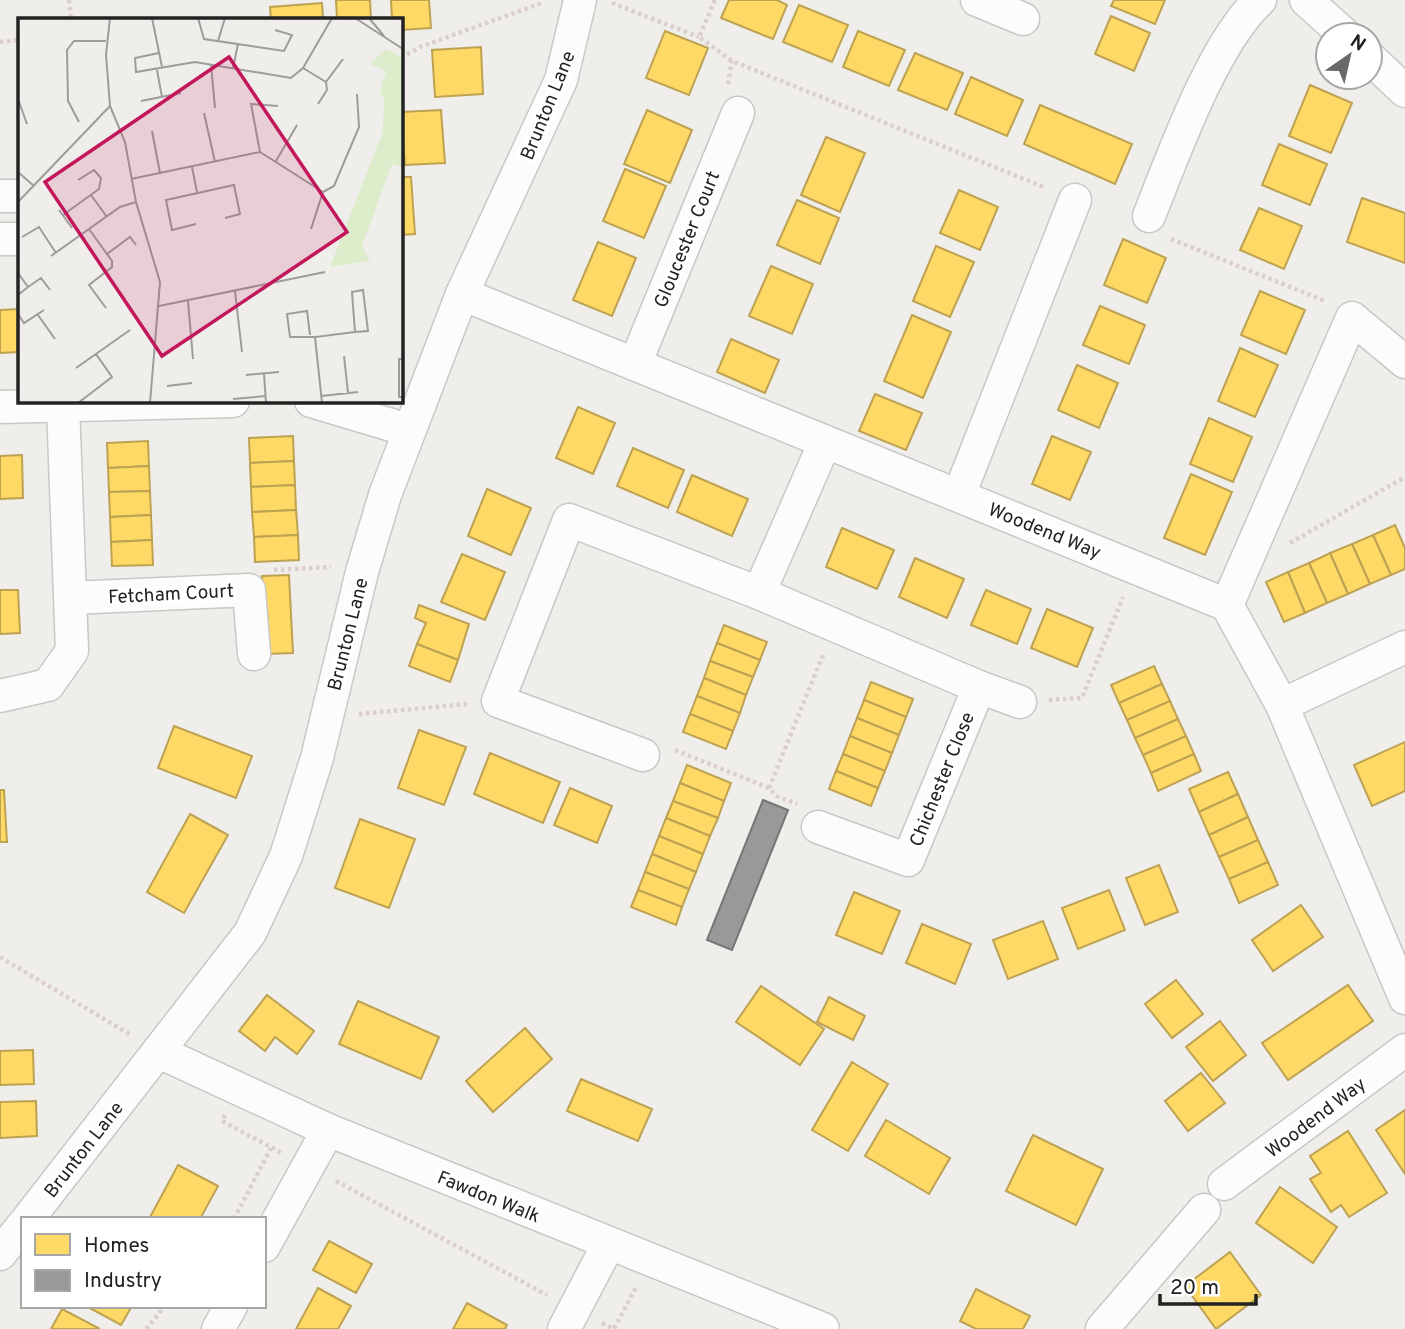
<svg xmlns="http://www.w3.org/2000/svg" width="1405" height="1329" viewBox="0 0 1405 1329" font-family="Overpass,sans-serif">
<rect width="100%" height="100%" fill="#f0eeeb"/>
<g fill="#ffd966" stroke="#bda252" stroke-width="2">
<path d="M336,0H370L371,19H337Z"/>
<path d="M391,0H429L431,28L401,30V19H392Z"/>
<path d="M729,0H777L787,5L773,39L721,18Z"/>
<path d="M1114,0H1165L1155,24L1111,6Z"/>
<path d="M322,3L323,19H271L270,7Z"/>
<path d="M799,5L848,25L832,62L783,42Z"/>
<path d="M1111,16L1150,33L1134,71L1095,54Z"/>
<path d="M665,31L708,48L689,95L646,78Z"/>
<path d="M858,31L905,50L889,86L843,67Z"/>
<path d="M481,47L483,94L435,97L432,50Z"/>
<path d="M915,53L963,73L947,110L898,90Z"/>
<path d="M971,77L1023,100L1007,136L955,114Z"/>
<path d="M1310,85L1352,103L1331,153L1289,136Z"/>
<path d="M1040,105L1132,144L1115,184L1024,144Z"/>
<path d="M441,110L445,163L405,165L401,112Z"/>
<path d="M647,110L692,130L670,183L624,164Z"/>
<path d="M826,137L865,153L840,212L801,195Z"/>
<path d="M1279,144L1327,164L1310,205L1262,185Z"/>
<path d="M625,169L666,186L644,238L603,221Z"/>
<path d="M401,177H411L415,234L401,235Z"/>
<path d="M959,190L998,207L980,250L940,233Z"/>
<path d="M1362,198L1405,213V263L1347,242Z"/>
<path d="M797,200L839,218L820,264L777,245Z"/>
<path d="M1259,208L1302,226L1284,269L1240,250Z"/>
<path d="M1123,239L1166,258L1147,303L1104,285Z"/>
<path d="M598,242L636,258L612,316L573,300Z"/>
<path d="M936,246L974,262L950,317L913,301Z"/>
<path d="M771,266L813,284L792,334L749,316Z"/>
<path d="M1260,291L1305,310L1286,354L1241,335Z"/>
<path d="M1100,306L1145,325L1129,364L1083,345Z"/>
<path d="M19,309V352L0,353V310Z"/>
<path d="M912,315L951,332L923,398L884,381Z"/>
<path d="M731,339L779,360L765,393L717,372Z"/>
<path d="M1240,348L1278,365L1255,417L1218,401Z"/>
<path d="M1077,365L1118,383L1099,428L1058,410Z"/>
<path d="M875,394L922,413L906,450L859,431Z"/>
<path d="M578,407L615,423L593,474L556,458Z"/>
<path d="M1209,418L1252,437L1233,482L1190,464Z"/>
<path d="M293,436L294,461L250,463L249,438Z"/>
<path d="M1052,436L1091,452L1070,500L1032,484Z"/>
<path d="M148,441L149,466L108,468L107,443Z"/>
<path d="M633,448L684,470L668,508L617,486Z"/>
<path d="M22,455L23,498L0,499V456Z"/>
<path d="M294,461L295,485L251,487L250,463Z"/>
<path d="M149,466L150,491L109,492L108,468Z"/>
<path d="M1191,474L1232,492L1205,555L1164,538Z"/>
<path d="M692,475L748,499L732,536L677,512Z"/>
<path d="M295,485L296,510L252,512L251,487Z"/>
<path d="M487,489L531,508L511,555L468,536Z"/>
<path d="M150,491L151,515L110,517L109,492Z"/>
<path d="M296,510L298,535L254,537L252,512Z"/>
<path d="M151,515L152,540L111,542L110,517Z"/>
<path d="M1395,525L1405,548V569L1391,575L1373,535Z"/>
<path d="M842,528L894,550L877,589L826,567Z"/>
<path d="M298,535L299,560L255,562L254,537Z"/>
<path d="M1373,535L1391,575L1370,584L1352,544Z"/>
<path d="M152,540L153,565L112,566L111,542Z"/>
<path d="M1352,544L1370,584L1348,594L1330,553Z"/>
<path d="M1330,553L1348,594L1327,603L1309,563Z"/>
<path d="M462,554L505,572L485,620L441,602Z"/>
<path d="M915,558L964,579L947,618L899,597Z"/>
<path d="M1309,563L1327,603L1305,613L1288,572Z"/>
<path d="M1288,572L1305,613L1284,622L1266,582Z"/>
<path d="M289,575L293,653L266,654L262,576Z"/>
<path d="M0,590H18L20,633L0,634Z"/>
<path d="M986,590L1031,609L1017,644L971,625Z"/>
<path d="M419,605L469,624L458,660L417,644L426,623L415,618Z"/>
<path d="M1047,609L1093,628L1077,667L1031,648Z"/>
<path d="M724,625L767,642L760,660L717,643Z"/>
<path d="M717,643L760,660L753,677L710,661Z"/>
<path d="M417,644L458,660L450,682L409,666Z"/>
<path d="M710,661L753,677L746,695L704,678Z"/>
<path d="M1154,666L1162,684L1119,703L1111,685Z"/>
<path d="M704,678L746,695L740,713L697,696Z"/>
<path d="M871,682L913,699L906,717L864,700Z"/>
<path d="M1162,684L1170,701L1127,720L1119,703Z"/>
<path d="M697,696L740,713L733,731L690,714Z"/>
<path d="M864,700L906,717L899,735L857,718Z"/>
<path d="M1170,701L1178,719L1135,738L1127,720Z"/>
<path d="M690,714L733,731L726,749L683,732Z"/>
<path d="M857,718L899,735L892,753L850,736Z"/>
<path d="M1178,719L1186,736L1143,755L1135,738Z"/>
<path d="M174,726L252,756L236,798L158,768Z"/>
<path d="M419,730L466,747L444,805L398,788Z"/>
<path d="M850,736L892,753L885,771L843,754Z"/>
<path d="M1186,736L1194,754L1151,773L1143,755Z"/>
<path d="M1405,742V791L1372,806L1354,765Z"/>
<path d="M490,753L560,782L543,823L474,794Z"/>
<path d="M843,754L885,771L878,788L836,771Z"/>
<path d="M1194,754L1201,771L1158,791L1151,773Z"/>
<path d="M687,765L731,783L724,801L680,783Z"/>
<path d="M836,771L878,788L871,806L829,789Z"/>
<path d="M1228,772L1238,794L1199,812L1189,789Z"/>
<path d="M680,783L724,801L718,818L673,801Z"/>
<path d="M570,788L612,806L597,843L554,825Z"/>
<path d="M0,790H4L7,842H0Z"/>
<path d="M1238,794L1248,817L1209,835L1199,812Z"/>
<path d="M673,801L718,818L710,836L666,818Z"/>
<path d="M190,814L228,835L184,913L147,892Z"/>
<path d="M1248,817L1258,840L1219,857L1209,835Z"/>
<path d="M666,818L710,836L703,854L659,836Z"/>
<path d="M360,819L415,839L389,908L335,888Z"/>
<path d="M659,836L703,854L696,872L652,854Z"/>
<path d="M1258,840L1268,862L1229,879L1219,857Z"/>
<path d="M652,854L696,872L689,889L645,872Z"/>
<path d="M1268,862L1278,885L1239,903L1229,879Z"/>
<path d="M1159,865L1178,912L1145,925L1126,878Z"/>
<path d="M645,872L689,889L682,907L638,890Z"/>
<path d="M638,890L682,907L676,925L631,907Z"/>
<path d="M1109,890L1125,930L1078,949L1062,908Z"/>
<path d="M854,892L900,911L882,954L836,935Z"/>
<path d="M1301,905L1323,937L1273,971L1252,940Z"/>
<path d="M1043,921L1058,959L1008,979L993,940Z"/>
<path d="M922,924L971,944L955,984L906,963Z"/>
<path d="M1176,980L1203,1014L1172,1038L1145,1004Z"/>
<path d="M1348,985L1373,1021L1288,1080L1262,1043Z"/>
<path d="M761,986L824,1029L800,1065L736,1022Z"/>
<path d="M267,995L314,1031L297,1054L275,1037L265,1051L239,1031Z"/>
<path d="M829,997L865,1016L853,1040L817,1022Z"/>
<path d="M358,1001L439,1037L421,1079L339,1044Z"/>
<path d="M1220,1021L1246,1055L1213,1081L1186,1047Z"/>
<path d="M525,1028L552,1059L493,1112L466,1081Z"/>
<path d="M33,1050L34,1084L0,1085V1051Z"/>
<path d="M852,1062L888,1084L848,1151L812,1130Z"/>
<path d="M1201,1073L1225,1103L1188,1131L1165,1101Z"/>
<path d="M581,1079L652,1109L638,1141L567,1111Z"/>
<path d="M36,1101L37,1136L0,1138V1102Z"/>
<path d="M1405,1110V1174L1376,1130Z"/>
<path d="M886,1120L950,1158L929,1194L865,1156Z"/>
<path d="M1348,1131L1387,1193L1349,1217L1341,1205L1331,1212L1310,1179L1321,1173L1310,1156Z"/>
<path d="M1033,1135L1103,1169L1076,1225L1006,1191Z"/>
<path d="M178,1165L218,1186L200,1219H149Z"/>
<path d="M1280,1187L1337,1227L1313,1263L1256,1223Z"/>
<path d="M329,1241L372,1264L356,1293L313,1270Z"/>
<path d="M1230,1252L1261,1295L1216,1329L1185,1286Z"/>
<path d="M318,1288L351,1306L338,1329H296Z"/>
<path d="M976,1289L1030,1316L1023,1329H976L960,1321Z"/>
<path d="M467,1303L507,1325L505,1329H453Z"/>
<path d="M86,1306H132L121,1325Z"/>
<path d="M62,1309L100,1329H51Z"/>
</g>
<path fill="#999" stroke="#757575" stroke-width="2" d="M763,800L788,810L732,950L707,940Z"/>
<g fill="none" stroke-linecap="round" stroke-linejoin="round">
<defs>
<g id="minor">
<path d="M977,0L1023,19"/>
<path d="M1306,0L1345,35"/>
<path d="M1370,58L1405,91"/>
<path d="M0,196H19"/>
<path d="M1149,216C1173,156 1213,43 1260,0"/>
<path d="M0,239H19"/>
<path d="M462,294L1227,605L1282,705L1405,998"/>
<path d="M635,364L738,113"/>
<path d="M311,401L408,430"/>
<path d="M0,407L233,401"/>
<path d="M959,495L1075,200"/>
<path d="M759,593L825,442"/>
<path d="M71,598L249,590L254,654"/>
<path d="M1227,605L1352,318L1405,362"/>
<path d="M979,687L1020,702"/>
<path d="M0,696L48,685L72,651L63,405"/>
<path d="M1282,705L1405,647"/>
<path d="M643,755L498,701L569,520L759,593L979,687L908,860L818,827"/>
<path d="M159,1052L328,1130L823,1329"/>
<path d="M1224,1184L1405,1050"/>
<path d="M28,1219L250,933L286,856L317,758L362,572L385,495L462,294L561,80L580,0"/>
<path d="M264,1246L328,1130"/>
<path d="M0,1254L23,1225"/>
<path d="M218,1329L231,1306"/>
<path d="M564,1329L608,1245"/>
<path d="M1102,1329L1204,1210"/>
</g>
</defs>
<use href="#minor" stroke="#c9c8c7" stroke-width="35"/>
<g stroke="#dccecd" stroke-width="4.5" stroke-dasharray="3.5 3.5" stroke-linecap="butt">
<path d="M69,0L71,19"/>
<path d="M715,0L699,37L732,61L1046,188"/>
<path d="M612,3L699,37"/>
<path d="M0,42L19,40"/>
<path d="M401,58L420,47L539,4L541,0"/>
<path d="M728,84L732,61"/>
<path d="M1171,239L1325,301"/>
<path d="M1290,543L1405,477"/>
<path d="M274,570L331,567"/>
<path d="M1049,700L1082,698L1123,597"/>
<path d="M359,714L468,704"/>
<path d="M675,750L769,788L776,796L797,804"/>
<path d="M769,788L823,655"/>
<path d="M0,957L131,1035"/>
<path d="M225,1115L222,1121L282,1153"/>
<path d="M336,1181L547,1295"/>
<path d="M234,1219L271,1148"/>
<path d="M602,1323L614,1329L636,1287"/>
<path d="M146,1329L165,1306"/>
</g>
<use href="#minor" stroke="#fdfcfc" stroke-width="32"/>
</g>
<g text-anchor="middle" stroke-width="7" stroke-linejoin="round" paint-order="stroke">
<g font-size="19" fill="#222" stroke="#fff">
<text transform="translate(547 105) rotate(-68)" y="7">Brunton Lane</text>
<text transform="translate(686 239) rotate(-68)" y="7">Gloucester Court</text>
<text transform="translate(1045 530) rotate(22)" y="7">Woodend Way</text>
<text transform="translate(171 593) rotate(-3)" y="7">Fetcham Court</text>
<text transform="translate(347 634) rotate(-76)" y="7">Brunton Lane</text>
<text transform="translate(941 779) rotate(-68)" y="7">Chichester Close</text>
<text transform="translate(1315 1117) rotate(-37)" y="7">Woodend Way</text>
<text transform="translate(83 1149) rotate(-52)" y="7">Brunton Lane</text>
<text transform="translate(489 1196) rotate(22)" y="7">Fawdon Walk</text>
</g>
</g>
<g transform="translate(18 18)">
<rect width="385" height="385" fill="#f0eeeb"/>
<path d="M368,31L385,40V150L374,146L344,228L352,243L312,249L365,113L366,80L362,74L368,53L352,46Z" fill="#ddeccb"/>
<path fill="none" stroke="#9e9c9b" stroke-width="2" d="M92,0L88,37L92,88L107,124L118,184L142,264L132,385M134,0L144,49M180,0L186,21L266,33L274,17L257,12M337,0L385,31M351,0L366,18M200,23L207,0M141,35L117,40L118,54L177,44L273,60L285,50L314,0M193,47L197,90M215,50L220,26M285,50L308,64M139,52L144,79M0,81L9,106M123,83L163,75M300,86L309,72L308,64L325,41M186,95L197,144M61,104L50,83L49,32L56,23H88M134,113L142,155M242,134L233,86L260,88M258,143L279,107M174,149L179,174M0,154L16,168M113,161L242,134L305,174M73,177L89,199M0,184L92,88M41,192L54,210M45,197L81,171L83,160L76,152L60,162M178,206L154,212L148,182L216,167L222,196L207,200M71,211L94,243V249L71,267L88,290M293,211L305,174L316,168L341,109L339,76M4,219L21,209L38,235M89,236L112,219L118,227M33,238L102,189L118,184M0,255L10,269L0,277M10,269L23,260L32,272M217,273L224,334M170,283L175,341M141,288L307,254M0,296L6,305L26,292M20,297L37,321M292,317L289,293L269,296L272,319H297M326,338L330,375M385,341H381V379H385M58,350L112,312M246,356L248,385M228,357L261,354M149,368L174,365M303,378L340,374M215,381L248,378M60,385L94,359L78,336M304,385L297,319L337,314L350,313L345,272L334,274L337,314"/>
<path fill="#c2185b" fill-opacity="0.15" stroke="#c2185b" stroke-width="3.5" d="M211,39L329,214L144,338L27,164Z"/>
<rect width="385" height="385" fill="none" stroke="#222" stroke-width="3.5"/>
</g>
<rect x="21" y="1217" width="245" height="91" fill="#ffffff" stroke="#a7a7a7" stroke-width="2"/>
<rect x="35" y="1234" width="35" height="21" fill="#ffd966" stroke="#a7a7a7" stroke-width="2"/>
<text x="84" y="1252" font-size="21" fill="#222222">Homes</text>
<rect x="35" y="1270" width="35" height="21" fill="#999999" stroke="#a7a7a7" stroke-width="2"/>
<text x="84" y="1287" font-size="21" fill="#222222">Industry</text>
<g transform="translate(1349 56) rotate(34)"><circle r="33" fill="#ffffff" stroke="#a7a7a7" stroke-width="2"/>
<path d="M0-5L12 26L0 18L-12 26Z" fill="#6a6968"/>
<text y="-10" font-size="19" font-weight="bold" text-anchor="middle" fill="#222222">N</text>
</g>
<path d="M1160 1294v10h96v-10" fill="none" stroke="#222222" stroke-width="3.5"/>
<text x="1170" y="1294" font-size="21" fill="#222222" stroke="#ffffff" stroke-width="5" paint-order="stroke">20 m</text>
</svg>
